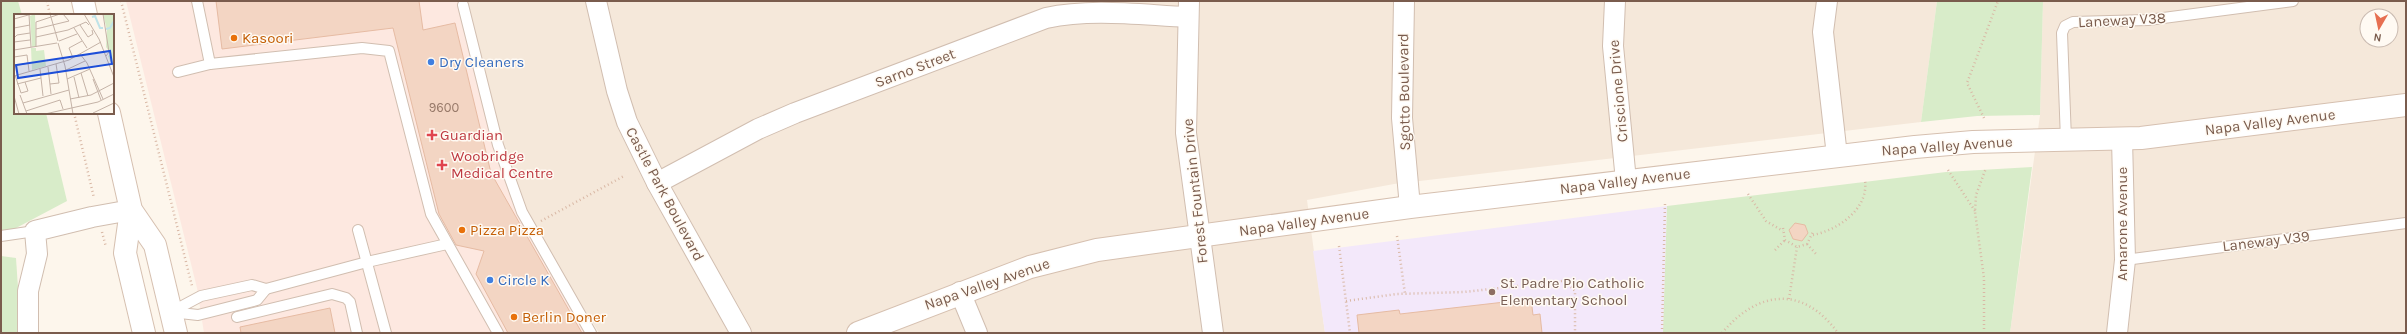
<svg xmlns="http://www.w3.org/2000/svg" width="2407" height="334" viewBox="0 0 2407 334" font-family="Karla,sans-serif">
<rect width="100%" height="100%" fill="#fdf6ec"/>
<g fill="#f5e8da" fill-rule="evenodd">
<path d="M466,1H1937L1921,122L1394,184L1307,200L1325,333H599L532,226L496,145Z"/>
<path d="M2043,1H2406V333H2010L2040,115ZM2367,16H2391V40H2367Z"/>
</g>
<path fill="#fde8e0" d="M126,1H466L496,145L521,212L586,333H204L197,288Z"/>
<path fill="#f3e8fa" d="M1667,206L1663,333H1325L1313,251Z"/>
<g fill="#d8ecc9">
<path d="M1,1H18L22,15H15V113H46L67,201L1,236Z"/>
<path d="M1937,1H2043L2040,115L1977,116L1921,122Z"/>
<path d="M2032,167L2010,333H1663L1667,206L1946,172Z"/>
<path d="M1,256L16,258L21,333H1Z"/>
</g>
<g fill="#f3d5c3" stroke="#e6bba3">
<path d="M216,1H419L423,30L455,23L491,173L582,333H508L476,274L484,251L456,245L439,214L393,28L222,49Z"/>
<path d="M1795,223L1805,225L1808,233L1802,241L1793,239L1789,230Z"/>
<path d="M1531,299L1533,315L1540,314L1542,333H1359L1357,315L1399,310L1400,314Z"/>
<path d="M330,308L335,333H241L240,327Z"/>
</g>
<g fill="none" stroke-linecap="round" stroke-linejoin="round">
<defs>
<g id="lane">
<path d="M197,1L210,64L362,48L389,51L431,214L498,333"/>
<path d="M463,5L498,145L522,212L591,333"/>
<path d="M178,72L210,64"/>
<path d="M2066,140L2062,33L2065,26L2073,22L2148,20L2293,1"/>
<path d="M358,230L386,333"/>
<path d="M1,236L35,231"/>
<path d="M2125,260L2406,223"/>
<path d="M171,312L201,296L252,285L266,289L367,262L447,244"/>
<path d="M171,312L198,315L257,300L266,289"/>
<path d="M237,317L332,294L346,298L350,302L357,333"/>
</g>
<g id="street">
<path d="M596,1L617,91L627,122L657,183L741,333"/>
<path d="M1189,1L1186,133L1213,333"/>
<path d="M1404,1L1402,118L1410,207"/>
<path d="M1615,1L1613,46L1626,181"/>
<path d="M1827,1L1823,32L1837,156"/>
<path d="M657,183L758,129L795,113L1046,18C1093,8 1141,15 1188,17"/>
<path d="M960,292L977,333"/>
<path d="M28,333V291L37,254L35,231L92,217L131,210"/>
<path d="M2117,333L2125,260L2122,139"/>
</g>
<g id="secondary">
<path d="M83,1L86,15"/>
<path d="M109,113L131,210L155,245L176,333"/>
<path d="M131,210L125,253L144,333"/>
<path d="M858,333L1030,267L1097,250L1410,207L1915,147L1973,142L2141,138L2406,105"/>
</g>
</defs>
<use href="#lane" stroke="#d1beb0" stroke-width="12"/>
<use href="#street" stroke="#d1beb0" stroke-width="22"/>
<use href="#secondary" stroke="#d6c0b0" stroke-width="24"/>
<g stroke="#d9b8a5" stroke-width="2.5" stroke-dasharray="1 3" stroke-linecap="butt">
<path d="M47,1L50,15"/>
<path d="M121,1L192,286"/>
<path d="M74,113L94,198"/>
<path d="M1984,118L1967,83L1998,1"/>
<path d="M1948,170L1975,211"/>
<path d="M1748,194L1766,221L1783,231"/>
<path d="M541,221L624,176"/>
<path d="M1783,228L1785,240L1797,247L1807,244L1813,232"/>
<path d="M102,232L106,247"/>
<path d="M1813,235C1838,230 1869,209 1865,180"/>
<path d="M1397,236L1405,294"/>
<path d="M1807,244L1816,254"/>
<path d="M1339,246L1350,333"/>
<path d="M1775,250L1785,240"/>
<path d="M1789,299L1797,247"/>
<path d="M1346,301L1397,294L1464,292L1562,281L1567,283L1575,291V333"/>
<path d="M1662,333L1665,204"/>
<path d="M1722,333C1758,290 1803,285 1838,333"/>
<path d="M1984,333V278L1975,212L1976,195L1986,168"/>
</g>
<use href="#lane" stroke="#fff" stroke-width="10"/>
<use href="#street" stroke="#fff" stroke-width="20"/>
<use href="#secondary" stroke="#fff" stroke-width="22"/>
</g>
<g fill="#e8710a" stroke="#fffaf3" stroke-width="1.5">
<circle cx="234" cy="38" r="4"/>
<circle cx="462" cy="230" r="4"/>
<circle cx="514" cy="317" r="4"/>
</g>
<g fill="#3f7fe0" stroke="#fffaf3" stroke-width="1.5">
<circle cx="431" cy="62" r="4"/>
<circle cx="490" cy="280" r="4"/>
</g>
<g fill="#e0444e" stroke="#fffaf3" stroke-width="1.5">
<path d="M430 129h4v4h4v4h-4v4h-4v-4h-4v-4h4z"/>
<path d="M440 159h4v4h4v4h-4v4h-4v-4h-4v-4h4z"/>
</g>
<circle fill="#8d6e63" stroke="#fffaf3" stroke-width="1.5" cx="1492" cy="292" r="4"/>
<g text-anchor="middle" stroke-width="3" stroke-linejoin="round" paint-order="stroke">
<g font-size="13" fill="#987a6a">
<text x="444" y="112">9600</text>
</g>
<g font-size="15" fill="#7a5c4d" stroke="#fffaf3">
<text transform="translate(2122 20) rotate(-3)" y="5">Laneway V38</text>
<text transform="translate(915 68) rotate(-21)" y="5">Sarno Street</text>
<text transform="translate(1618 91) rotate(-95)" y="5">Criscione Drive</text>
<text transform="translate(1404 92) rotate(-91)" y="5">Sgotto Boulevard</text>
<text transform="translate(2270 122) rotate(-7)" y="5">Napa Valley Avenue</text>
<text transform="translate(1947 146) rotate(-4)" y="5">Napa Valley Avenue</text>
<text transform="translate(1625 181) rotate(-7)" y="5">Napa Valley Avenue</text>
<text transform="translate(1195 191) rotate(-96)" y="5">Forest Fountain Drive</text>
<text transform="translate(665 194) rotate(62)" y="5">Castle Park Boulevard</text>
<text transform="translate(1304 222) rotate(-8)" y="5">Napa Valley Avenue</text>
<text transform="translate(2122 224) rotate(-90)" y="5">Amarone Avenue</text>
<text transform="translate(2266 241) rotate(-7)" y="5">Laneway V39</text>
<text transform="translate(987 284) rotate(-19)" y="5">Napa Valley Avenue</text>
</g>
<g font-size="15" fill="#c56008" stroke="#fffaf3" text-anchor="start">
<text x="242" y="43">Kasoori</text>
<text x="470" y="235">Pizza Pizza</text>
<text x="522" y="322">Berlin Doner</text>
</g>
<g font-size="15" fill="#366cbe" stroke="#fffaf3" text-anchor="start">
<text x="439" y="67">Dry Cleaners</text>
<text x="498" y="285">Circle K</text>
</g>
<g font-size="15" fill="#be3a42" stroke="#fffaf3" text-anchor="start">
<text x="440" y="140">Guardian</text>
<text x="451" y="161">Woobridge<tspan x="451" dy="17">Medical Centre</tspan></text>
</g>
<g font-size="15" fill="#785e54" stroke="#fffaf3" text-anchor="start">
<text x="1500" y="288">St. Padre Pio Catholic<tspan x="1500" dy="17">Elementary School</tspan></text>
</g>
</g>
<g transform="translate(14 14)">
<rect width="100" height="100" fill="#fdf6ec"/>
<path d="M21,0L22,32L18,33L16,2ZM89,0H100V56L94,42L97,40L92,33L93,16ZM17,34H22V37L30,36L32,52L18,56Z" fill="#d8ecc9"/>
<path fill="none" stroke="#bfe3e8" stroke-width="2" d="M78,3L81,2L86,14H89M92,15L96,14L100,7"/>
<path fill="none" stroke="#c5b3a7" stroke-width="1" d="M36,0L44,27M70,0L85,25L100,63M89,0L95,38L92,42M15,1L17,33M0,5L18,0M66,11L74,23L79,20L78,16M0,14L16,11M60,14L73,34M22,15L55,7L49,0M22,23L54,16L72,8L75,11M0,24L3,21L16,19M45,27L63,20M0,28L16,26M44,29L51,52L59,100M22,33V8L46,0M0,36L43,29M66,40L73,49L89,85M0,43L13,41L15,57M59,44L55,34L68,27M0,52L14,49M34,53L37,80M26,55L29,82M52,56L71,47M67,59L74,82M1,61L7,79M0,62L55,46L87,28M60,63L65,84M53,65L76,55M79,65L87,86M3,70L27,64M36,70L45,69L42,50M7,79L14,77L11,68M6,81L13,100M0,82L5,100M56,85L77,81L100,69M9,89L55,76M12,97L46,86L49,95M79,99L100,89M31,100L84,88L100,80"/>
<path fill="#1d4ed8" fill-opacity="0.15" stroke="#1d4ed8" stroke-width="2" d="M96,37L98,50L4,64L2,51Z"/>
<rect width="100" height="100" fill="none" stroke="#7a5c4d" stroke-width="2"/>
</g>
<rect width="2407" height="334" fill="none" stroke="#7a5c4d" stroke-width="4"/>
<g transform="translate(2379 28) rotate(189)"><circle r="19" fill="#fffaf3" stroke="#cabbb1"/>
<path d="M0-3L7 15L0 10L-7 15Z" fill="#e76f51"/>
<text y="-6" font-size="11" font-weight="bold" text-anchor="middle" fill="#7a5c4d">N</text>
</g>
</svg>
